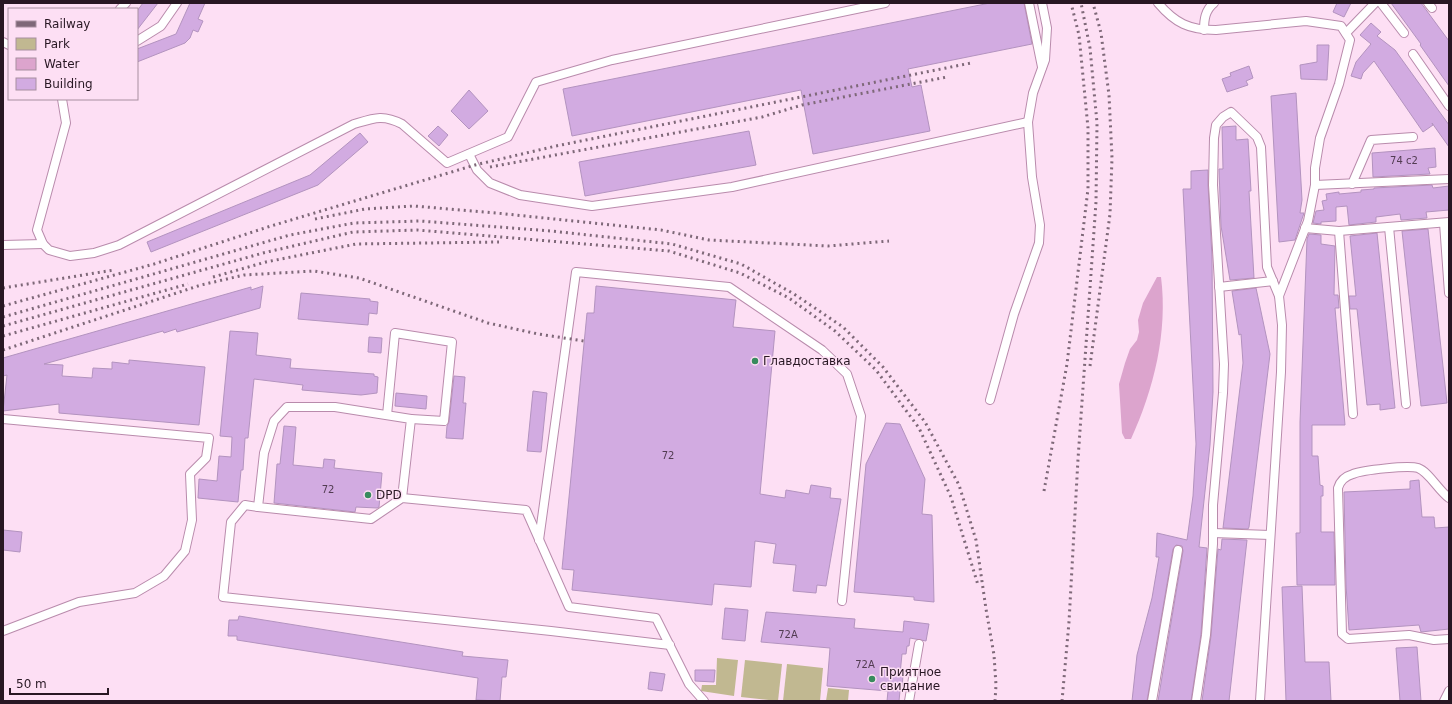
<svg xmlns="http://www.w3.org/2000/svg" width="1452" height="704" viewBox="0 0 1452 704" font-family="'DejaVu Sans',sans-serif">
<rect width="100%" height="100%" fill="#fddff4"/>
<g fill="#c1b891">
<path d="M717,658L738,660L734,696L701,691L702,685H716Z"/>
<path d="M745,660L782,664L778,701L741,697Z"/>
<path d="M787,664L823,668L820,701H783Z"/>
<path d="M828,688L849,690L848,701H826Z"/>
</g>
<path fill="#dca4cd" d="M1157,277H1161C1168,332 1154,389 1131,439H1125L1122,433L1119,384L1125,363L1130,349L1137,340L1139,332L1138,320L1143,303Z"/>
<g fill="#d2abe1" stroke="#b393bf">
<path d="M143,3H158L137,30V11Z"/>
<path d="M190,3H205L198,19L203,21L198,32L193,30L190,38L185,43L137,62V49L176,34Z"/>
<path d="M990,3H1024L1032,44L908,69L912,87L921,85L930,131L813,154L801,90L572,136L563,89Z"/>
<path d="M1337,3H1351L1344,17L1333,12Z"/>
<path d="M1391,3H1421L1449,41V86L1420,45L1421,44Z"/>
<path d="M1371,23L1381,32L1377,36L1395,50L1449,125V147L1432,123L1433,125L1423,132L1374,61L1363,73L1361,79L1351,76L1356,62L1371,44L1360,35Z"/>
<path d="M1317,45H1329L1327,80L1301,79L1300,65L1317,62Z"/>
<path d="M1249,66L1253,78L1246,81L1248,85L1227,92L1222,79L1231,76L1230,73Z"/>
<path d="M469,90L488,111L469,129L451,111Z"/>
<path d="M1296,93L1302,200L1300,213H1304L1295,240L1279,242L1271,96Z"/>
<path d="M438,126L448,135L439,146L428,136Z"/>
<path d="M1236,126V140L1248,139L1251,191H1249L1254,278L1230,280L1221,226L1219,169H1223L1222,127Z"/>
<path d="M749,131L756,165L585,196L579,162Z"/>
<path d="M360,133L368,142L318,185L151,252L147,242L310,175Z"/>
<path d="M1435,148L1436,167L1428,168L1430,174L1373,177L1372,153Z"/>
<path d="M1208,170V185L1212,257L1213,392L1210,445L1199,547L1207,548L1201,634L1191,701H1158L1183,551L1182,546L1176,545L1173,549L1147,701H1132L1137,655L1152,598L1159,557H1156L1157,533L1187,540L1193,496L1196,444L1183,189H1191V171Z"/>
<path d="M1432,185L1433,188L1449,186V210L1426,212L1427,218L1401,220L1400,214L1376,217V222L1349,225L1347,206L1336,207V221L1321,222V224L1313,223L1316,211L1324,210L1322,201L1327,200L1326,194L1339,192V194L1361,192V190L1374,189V188Z"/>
<path d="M1428,229L1447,403L1421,406L1402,231Z"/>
<path d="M1377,233L1395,408L1380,410V404L1367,405L1357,309H1350L1349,296H1356L1350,236Z"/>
<path d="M1309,234L1321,235V244L1335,246L1334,295H1338L1339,308H1335L1345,425H1312V456H1318L1320,485L1323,486V496H1321V532H1334L1335,585H1297L1296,533H1300V422L1307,239Z"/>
<path d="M263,286L260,308L177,332L176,329L164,333L163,331L44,364L63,365L62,376L92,378L93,368L112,369V362L129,364V360L205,367L199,425L59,413V404L3,411L7,375L3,376V358L251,287V290Z"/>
<path d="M596,286L736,300L733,327L775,331L760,494L785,498L786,490L809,494L811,485L831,488L830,498L841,499L826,586L817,585L816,593L793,591L796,565L773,563L776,544L755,541L751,587L714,584L712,605L572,590L574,570L562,569L587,313H594Z"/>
<path d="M1256,288L1270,354L1249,527L1248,529L1223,528L1243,363L1241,334L1239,335L1232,291Z"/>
<path d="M301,293L370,299V301L378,302L377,314L369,313L368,325L298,319Z"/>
<path d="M230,331L258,333L256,355L291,359L290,368L374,374V376L378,377L377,393L361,395L302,390L303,385L254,379L248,438H245L243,470H241L238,502L198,498L199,479L217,481L219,456L231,457L232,437L220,436Z"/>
<path d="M369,337L382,338L381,353L368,352Z"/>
<path d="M454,376L465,377L463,403H466L463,439L446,438L447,426L449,422Z"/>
<path d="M533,391L547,393L541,452L527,451Z"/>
<path d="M396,393L427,396L426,409L395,406Z"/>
<path d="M886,423L900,424L925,479L922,514L932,515L934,602L914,600V597L854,592L866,464Z"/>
<path d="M284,426L296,427L293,465L323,468L324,459L335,460L334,468L382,473L379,507L377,508L356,507L355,512L274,503L277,464H280Z"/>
<path d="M1419,480L1422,517H1434L1435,528L1449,527V629L1421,632L1419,625L1349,630L1346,585L1344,492L1410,489V481Z"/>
<path d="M3,530L22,532L20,552L3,550Z"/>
<path d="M1222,539L1247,540L1229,701H1202L1211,636L1218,549L1221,550Z"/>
<path d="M1302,586L1305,662H1329L1331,701H1286L1282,587Z"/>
<path d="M725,608L748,610L745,641L722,639Z"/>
<path d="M766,612L855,619L854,628L903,632L904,621L929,624L926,641L910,638L909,646H907L906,654H902L900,674H903L902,691H900L899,701H887L888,691L827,686L830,648L761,642Z"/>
<path d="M239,616L463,652L462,656L508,660L506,677H502L500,701L476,700L478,678L237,640V636H228L229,620H238Z"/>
<path d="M1417,647L1421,701H1400L1396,648Z"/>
<path d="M695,670H715L714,682L695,681Z"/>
<path d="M650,672L665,674L662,691L648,689Z"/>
</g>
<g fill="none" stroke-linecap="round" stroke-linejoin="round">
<defs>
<g id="lane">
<path d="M1029,3L1042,67"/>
<path d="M1158,3C1175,23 1189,30 1216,30L1306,21L1341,26L1350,40L1339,84L1320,138L1315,168V185L1308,221L1279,296L1282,325L1281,372L1260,701"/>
<path d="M1381,3L1404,33"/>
<path d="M1428,3L1432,8"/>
<path d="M120,9L126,3"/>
<path d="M1204,30C1204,20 1205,10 1214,3"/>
<path d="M1346,33L1375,3"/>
<path d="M137,41L161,26L177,3"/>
<path d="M3,42L9,45"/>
<path d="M1413,54L1449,106"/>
<path d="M62,99L66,123L37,230L43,244L49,250L70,256L94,253L119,245L354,124C374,118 383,114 402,124L447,163L508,137L536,82L612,60L885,3"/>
<path d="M469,154L477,170L490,183L520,195L592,206L732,187L1028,122"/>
<path d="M1352,184L1371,140L1413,137"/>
<path d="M1315,185L1449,179"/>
<path d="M1444,223L1449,293"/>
<path d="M1389,227L1406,404"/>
<path d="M1305,228L1339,231L1449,222"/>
<path d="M1339,231L1353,414"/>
<path d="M3,245L43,244"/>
<path d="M1219,287L1273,281"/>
<path d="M990,400L1014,314L1039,243L1040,225L1032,177L1028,122L1033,93L1045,60L1047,28L1042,3"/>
<path d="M387,415L395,333L452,342L444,421L411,419"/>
<path d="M3,419L209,438L206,458L190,474L192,520L185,551L164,576L135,593L79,602L3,631"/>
<path d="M402,498L411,419L335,407H287L274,421L264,453L258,507L371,519L402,498L526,510L569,607L656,618L689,684L704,701"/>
<path d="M1449,498C1438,490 1429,472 1418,468C1408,465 1363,470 1353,474C1346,476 1340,481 1338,488L1342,634L1348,639L1409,635L1434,640L1449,639"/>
<path d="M258,507L245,505L231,522L223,597L551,631L670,645"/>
<path d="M1213,533L1270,535"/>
<path d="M539,540L576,272L729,287L822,350L847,374L861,416L842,601"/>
<path d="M909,701L919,644"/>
<path d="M1152,701L1178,550"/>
<path d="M1196,701L1206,635L1213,544V505L1223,393L1224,364L1213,185L1214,138L1216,125L1223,117L1231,112L1257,137L1261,147L1267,267L1279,296"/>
<path d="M1444,701L1449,691"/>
</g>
</defs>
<use href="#lane" stroke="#b98bac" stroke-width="10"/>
<use href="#lane" stroke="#fff" stroke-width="8"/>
<g stroke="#7e6878" stroke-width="3" stroke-dasharray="2 4" stroke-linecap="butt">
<path d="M490,167L762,117L802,105L947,77"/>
<path d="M315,219L365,209L414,206L496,213L661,230L709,240L828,246L889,241"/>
<path d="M213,277L266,262L356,244L499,242"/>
<path d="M3,288L114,270"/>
<path d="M3,306L154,264L271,226L475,165L556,146L971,63"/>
<path d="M3,317L290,235L354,223L420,221L551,231L672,244L741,264L794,294L843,327L883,367L925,422L959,485L976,540L986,609L994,655L996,685L995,701"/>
<path d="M3,326L263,253L353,232L417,230L669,251L740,273L789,298L835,331L876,370L919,428L951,497L978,585"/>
<path d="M3,336L188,284"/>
<path d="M3,350L201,285L244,275L314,271L359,278L488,323L538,334L584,341"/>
<path d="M1090,366L1110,214L1112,158L1109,95L1101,33L1093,3"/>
<path d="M1044,491L1067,364L1088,189V128L1079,35L1071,3"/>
<path d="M1062,701L1069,622L1078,459L1096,202L1097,123L1090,48L1081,3"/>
</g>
</g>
<g fill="#388b5e" stroke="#fddff4" stroke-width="1.5">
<circle cx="755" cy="361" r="4"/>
<circle cx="368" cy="495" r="4"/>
<circle cx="872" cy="679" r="4"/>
</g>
<g text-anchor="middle" stroke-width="3" stroke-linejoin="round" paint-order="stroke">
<g font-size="10" fill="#523c52">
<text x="1404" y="164">74 с2</text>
<text x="668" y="459">72</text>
<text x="328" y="493">72</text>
<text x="788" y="638">72А</text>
<text x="865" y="668">72А</text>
</g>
<g font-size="12" fill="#281723" stroke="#fddff4" text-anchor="start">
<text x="763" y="365">Главдоставка</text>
<text x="376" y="499">DPD</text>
<text x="880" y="676">Приятное<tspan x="880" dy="14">свидание</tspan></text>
</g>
</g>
<rect width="1452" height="704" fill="none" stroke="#281723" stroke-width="8"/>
<rect x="8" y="8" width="130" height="92" fill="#fddff4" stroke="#a88fa0"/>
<rect x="16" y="21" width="20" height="6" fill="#7e6878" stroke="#a88fa0"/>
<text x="44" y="28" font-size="12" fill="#281723">Railway</text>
<rect x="16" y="38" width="20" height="12" fill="#c1b891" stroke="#a88fa0"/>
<text x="44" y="48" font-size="12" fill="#281723">Park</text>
<rect x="16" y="58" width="20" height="12" fill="#dca4cd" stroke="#a88fa0"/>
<text x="44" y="68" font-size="12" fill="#281723">Water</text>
<rect x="16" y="78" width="20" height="12" fill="#d2abe1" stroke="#a88fa0"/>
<text x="44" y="88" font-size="12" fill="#281723">Building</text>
<path d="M10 688v6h98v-6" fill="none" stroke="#281723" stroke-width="2"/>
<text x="16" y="688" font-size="12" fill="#281723" stroke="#fddff4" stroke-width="3" paint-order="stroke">50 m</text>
</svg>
